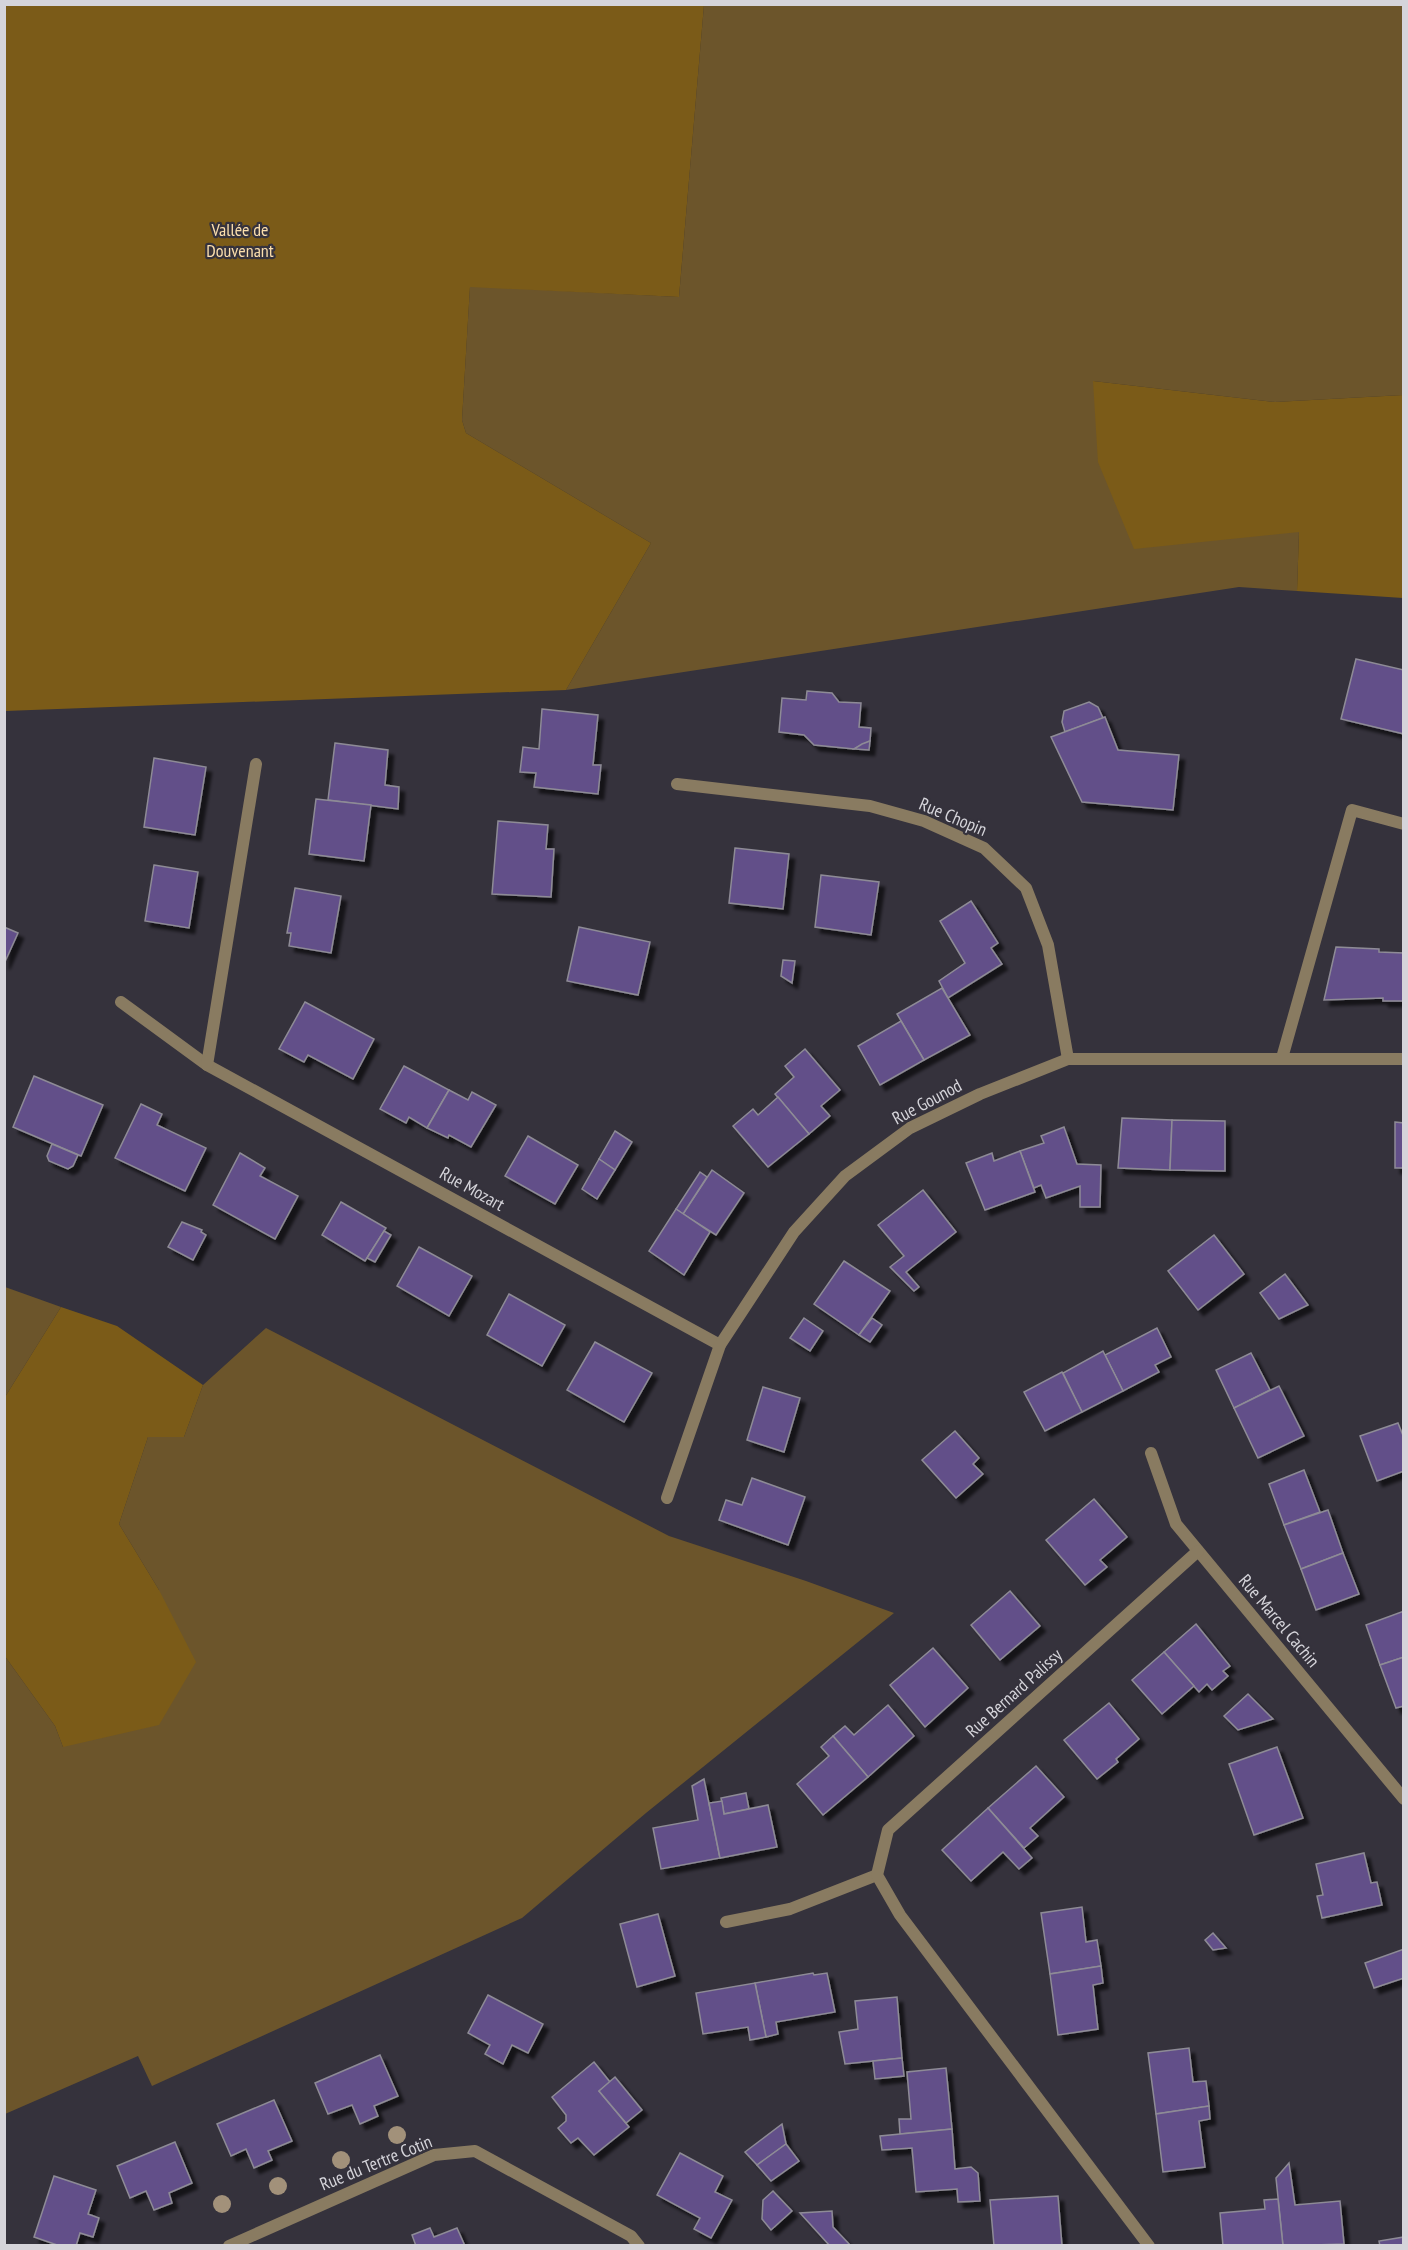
<svg xmlns="http://www.w3.org/2000/svg" width="1408" height="2250" viewBox="0 0 1408 2250" font-family="'PT Sans Narrow',sans-serif">
<defs>
<filter id="shadow"><feDropShadow dx="5.5" dy="5.5" stdDeviation="1.5" flood-color="#0009"/></filter>
</defs>
<rect width="100%" height="100%" fill="#35323c"/>
<g fill="#6c552b">
<path d="M704,5H1403V395L1275,402L1093,381L1299,532L1297,591L1239,587L566,690L651,543L466,433L462,420L470,286L679,297Z"/>
<path d="M5,1287L61,1307L5,1397L4,1287Z"/>
<path d="M266,1328L669,1536L806,1581L894,1613L646,1813L522,1918L152,2086L138,2056L5,2114L4,1655L55,1726L63,1747L159,1590L119,1524L148,1437H184L203,1385Z"/>
</g>
<g fill="#7b5b18">
<path d="M4,5H704L679,297L470,287L462,420L466,433L651,543L566,690L5,711Z"/>
<path d="M1093,381L1275,402L1403,395V598L1297,591L1299,532L1134,549L1098,462Z"/>
<path d="M61,1307L117,1326L203,1385L184,1437H148L119,1524L159,1590L196,1662L159,1725L63,1747L55,1726L4,1655L5,1397Z"/>
</g>
<g fill="#625089" stroke="#8e8b96" stroke-width="1.5" filter="url(#shadow)">
<path d="M1356,659L1404,670V734L1341,719Z"/>
<path d="M807,691L832,693L839,702L861,703L859,727L871,728L870,741L854,749L814,745L804,735L779,732L782,698L806,700Z"/>
<path d="M1089,702L1098,707L1103,718L1065,732L1062,722L1064,711Z"/>
<path d="M542,709L598,715L593,765H601L598,794L534,787L536,773L520,772L523,747L539,749Z"/>
<path d="M1105,717L1118,750L1179,755L1173,810L1082,802L1051,737Z"/>
<path d="M870,741L869,750L854,749L862,744Z"/>
<path d="M335,743L388,750L385,785L399,787L398,809L328,800Z"/>
<path d="M154,758L206,767L195,835L144,827Z"/>
<path d="M316,799L371,805L364,861L309,854Z"/>
<path d="M498,821L548,825L546,849H554L551,897L492,894Z"/>
<path d="M735,848L789,854L783,909L729,903Z"/>
<path d="M154,865L198,872L189,928L145,921Z"/>
<path d="M821,875L879,882L871,935L815,927Z"/>
<path d="M295,888L341,896L331,953L289,946L291,933H287Z"/>
<path d="M971,901L998,943L991,948L1002,964L948,998L939,981L965,963L940,921Z"/>
<path d="M4,927L18,933L4,964Z"/>
<path d="M579,927L650,942L638,995L567,981Z"/>
<path d="M1336,947L1379,949V952L1404,953V1001H1383V998L1324,1000Z"/>
<path d="M783,960L795,961L792,983L781,976Z"/>
<path d="M942,988L970,1035L924,1060L897,1014Z"/>
<path d="M305,1002L374,1039L353,1079L308,1055L304,1062L279,1049Z"/>
<path d="M901,1021L924,1060L880,1085L858,1046Z"/>
<path d="M805,1049L840,1090L821,1106L830,1116L809,1134L775,1094L794,1077L785,1066Z"/>
<path d="M404,1066L449,1090L427,1128L409,1117L406,1123L380,1109Z"/>
<path d="M34,1076L103,1105L81,1156L13,1127Z"/>
<path d="M449,1090L468,1100L472,1092L496,1105L471,1147L449,1135L448,1138L427,1128Z"/>
<path d="M778,1097L809,1134L768,1167L733,1126L753,1109L758,1115Z"/>
<path d="M141,1104L162,1114L157,1125L206,1148L185,1191L115,1158Z"/>
<path d="M1122,1118L1172,1120L1170,1170L1118,1168Z"/>
<path d="M1172,1120L1225,1121V1171L1170,1170Z"/>
<path d="M1395,1122L1404,1123V1168H1395Z"/>
<path d="M1064,1127L1077,1164L1101,1165L1100,1207H1080V1186L1046,1198L1041,1185L1034,1188L1020,1151L1044,1143L1041,1136Z"/>
<path d="M615,1131L632,1142L615,1170L599,1159Z"/>
<path d="M528,1136L578,1165L555,1204L505,1176Z"/>
<path d="M52,1144L78,1155L73,1166L68,1169L49,1161L47,1156Z"/>
<path d="M1020,1151L1035,1192L985,1210L966,1163L992,1153L994,1161Z"/>
<path d="M240,1153L265,1168L260,1176L298,1196L275,1239L213,1205Z"/>
<path d="M599,1159L615,1170L597,1199L582,1189Z"/>
<path d="M712,1170L744,1193L716,1235L683,1214Z"/>
<path d="M700,1172L707,1177L683,1214L676,1209Z"/>
<path d="M923,1190L956,1232L906,1272L919,1287L914,1291L890,1267L904,1256L878,1225Z"/>
<path d="M341,1202L386,1228L365,1261L322,1235Z"/>
<path d="M676,1209L710,1232L684,1275L649,1251Z"/>
<path d="M182,1222L202,1230L201,1232L206,1235L193,1260L168,1247Z"/>
<path d="M384,1231L391,1235L375,1262L367,1258Z"/>
<path d="M1214,1235L1244,1274L1198,1310L1168,1271Z"/>
<path d="M419,1247L472,1276L449,1316L397,1286Z"/>
<path d="M844,1261L890,1291L859,1335L814,1304Z"/>
<path d="M1285,1274L1308,1305L1279,1319L1260,1293Z"/>
<path d="M509,1294L565,1325L542,1366L487,1335Z"/>
<path d="M804,1318L823,1331L810,1351L790,1338Z"/>
<path d="M872,1318L882,1325L870,1342L859,1335Z"/>
<path d="M1157,1328L1171,1357L1155,1365L1159,1372L1123,1391L1105,1355Z"/>
<path d="M595,1342L652,1373L624,1422L567,1390Z"/>
<path d="M1103,1351L1123,1391L1082,1412L1063,1373Z"/>
<path d="M1251,1353L1270,1390L1234,1408L1216,1370Z"/>
<path d="M1062,1372L1082,1412L1045,1431L1024,1392Z"/>
<path d="M1279,1386L1304,1436L1258,1458L1234,1408Z"/>
<path d="M763,1387L800,1398L784,1452L747,1440Z"/>
<path d="M1398,1423L1404,1438V1471L1377,1481L1360,1436Z"/>
<path d="M955,1431L979,1458L973,1464L983,1474L956,1498L922,1460Z"/>
<path d="M1304,1470L1320,1512L1284,1525L1269,1484Z"/>
<path d="M752,1478L805,1497L788,1545L719,1520L726,1500L742,1505Z"/>
<path d="M1094,1499L1127,1537L1100,1560L1107,1567L1085,1585L1046,1540Z"/>
<path d="M1328,1510L1343,1553L1301,1569L1284,1525Z"/>
<path d="M1343,1553L1359,1594L1316,1610L1301,1569Z"/>
<path d="M1010,1591L1040,1626L1000,1660L971,1625Z"/>
<path d="M1404,1611V1657L1380,1665L1366,1625Z"/>
<path d="M1196,1624L1230,1666L1223,1671L1228,1676L1212,1690L1207,1684L1199,1692L1164,1652Z"/>
<path d="M933,1648L968,1688L925,1727L890,1685Z"/>
<path d="M1164,1652L1194,1686L1162,1714L1132,1680Z"/>
<path d="M1404,1657V1706L1396,1708L1380,1665Z"/>
<path d="M1248,1694L1273,1719L1238,1730L1224,1716Z"/>
<path d="M1109,1703L1139,1739L1116,1759L1118,1762L1097,1779L1064,1740Z"/>
<path d="M888,1705L914,1736L868,1777L833,1736L845,1726L854,1735Z"/>
<path d="M833,1736L868,1777L823,1815L797,1784L829,1756L821,1747Z"/>
<path d="M1277,1747L1303,1818L1254,1835L1229,1764Z"/>
<path d="M1036,1766L1064,1797L1030,1828L1038,1836L1024,1848L988,1808Z"/>
<path d="M704,1779L720,1858L661,1869L653,1828L698,1820L692,1786Z"/>
<path d="M746,1793L749,1809L724,1814L721,1798Z"/>
<path d="M722,1801L724,1814L768,1805L777,1847L720,1858L709,1803Z"/>
<path d="M988,1808L1032,1858L1019,1869L1003,1852L971,1881L942,1850Z"/>
<path d="M1364,1853L1371,1883L1377,1882L1382,1905L1322,1918L1317,1896L1323,1895L1316,1864Z"/>
<path d="M1082,1907L1086,1942L1097,1940L1101,1966L1050,1974L1041,1913Z"/>
<path d="M658,1914L675,1976L637,1987L620,1924Z"/>
<path d="M1213,1933L1226,1948L1213,1950L1205,1940Z"/>
<path d="M1404,1949V1978L1374,1988L1365,1963Z"/>
<path d="M1101,1966L1103,1983L1093,1985L1098,2029L1058,2035L1050,1974Z"/>
<path d="M813,1973L814,1975L827,1973L835,2012L776,2022L778,2034L766,2037L755,1983Z"/>
<path d="M755,1983L766,2037L750,2040L748,2027L703,2034L696,1993Z"/>
<path d="M488,1995L543,2024L528,2053L512,2045L503,2064L485,2054L490,2045L468,2033Z"/>
<path d="M897,1997L902,2058L845,2064L839,2032L858,2029L855,2001Z"/>
<path d="M1189,2048L1193,2082L1206,2081L1209,2106L1156,2114L1148,2053Z"/>
<path d="M380,2055L398,2096L374,2106L378,2116L360,2124L352,2105L328,2114L315,2083Z"/>
<path d="M902,2058L904,2076L875,2079L873,2061Z"/>
<path d="M594,2062L610,2082L599,2091L629,2127L594,2155L578,2138L571,2143L558,2128L566,2121V2115L552,2097Z"/>
<path d="M946,2068L952,2129L900,2134L899,2119H911L907,2072Z"/>
<path d="M615,2077L642,2110L626,2123L599,2091Z"/>
<path d="M274,2100L292,2141L268,2151L272,2160L254,2168L246,2149L231,2156L217,2124Z"/>
<path d="M1209,2106L1210,2119L1199,2121L1205,2167L1163,2172L1156,2114Z"/>
<path d="M782,2124L786,2144L757,2165L745,2152Z"/>
<path d="M952,2129L955,2169L971,2167L978,2173L980,2201L958,2202L957,2189L916,2192L912,2148L882,2150L880,2136Z"/>
<path d="M175,2142L192,2183L169,2193L172,2203L154,2210L146,2191L130,2198L117,2166Z"/>
<path d="M786,2144L799,2161L771,2181L757,2165Z"/>
<path d="M680,2153L723,2176L715,2192L732,2200L711,2238L694,2229L700,2218L657,2195Z"/>
<path d="M1289,2163L1295,2205L1340,2201L1344,2244L1283,2246L1276,2178Z"/>
<path d="M54,2176L96,2190L88,2214L99,2218L93,2237L80,2233L76,2246H60L34,2237Z"/>
<path d="M773,2191L792,2211L771,2230L762,2219L763,2200Z"/>
<path d="M1058,2196L1062,2246H994L990,2200Z"/>
<path d="M1278,2199L1283,2246H1223L1220,2213L1265,2209L1264,2200Z"/>
<path d="M832,2211L833,2227L851,2246H830L800,2213Z"/>
<path d="M430,2228L434,2237L457,2228L465,2246H416L412,2235Z"/>
<path d="M1404,2237V2246H1380L1379,2241Z"/>
</g>
<g fill="none" stroke-linecap="round" stroke-linejoin="round">
<path stroke="#897b61" stroke-width="12" d="M1282,1058L1352,810L1404,824"/>
<g stroke="#897b61" stroke-width="12">
<path d="M677,784L870,806L924,821L984,848L1026,888L1048,945L1068,1059"/>
<path d="M121,1002L207,1065L720,1345"/>
<path d="M207,1065L256,764"/>
<path d="M1151,1453L1176,1524L1404,1799"/>
<path d="M667,1498L720,1345L794,1232L845,1176L910,1128L980,1094L1068,1059H1404"/>
<path d="M726,1922L790,1909L877,1875"/>
<path d="M229,2246L434,2155L475,2151L631,2236L639,2246"/>
<path d="M1149,2246L900,1915L877,1875L888,1830L1198,1551"/>
</g>
</g>
<g fill="#a2917a">
<circle cx="397" cy="2135" r="9"/>
<circle cx="341" cy="2160" r="9"/>
<circle cx="278" cy="2186" r="9"/>
<circle cx="222" cy="2204" r="9"/>
</g>
<g text-anchor="middle" stroke-width="4.5" stroke-linejoin="round" paint-order="stroke">
<g font-size="18" fill="#fcdfad" stroke="#35323c">
<text x="240" y="236">Vallée de<tspan x="240" dy="21">Douvenant</tspan></text>
</g>
<g font-size="18" fill="#d5d4da" stroke="#35323c">
<text transform="translate(953 817) rotate(23)" y="6">Rue Chopin</text>
<text transform="translate(927 1102) rotate(-28)" y="6">Rue Gounod</text>
<text transform="translate(472 1189) rotate(29)" y="6">Rue Mozart</text>
<text transform="translate(1279 1621) rotate(50)" y="6">Rue Marcel Cachin</text>
<text transform="translate(1014 1693) rotate(-42)" y="6">Rue Bernard Palissy</text>
<text transform="translate(376 2163) rotate(-22)" y="6">Rue du Tertre Cotin</text>
</g>
</g>
<rect width="1408" height="2250" fill="none" stroke="#d5d4da" stroke-width="12"/>
</svg>
